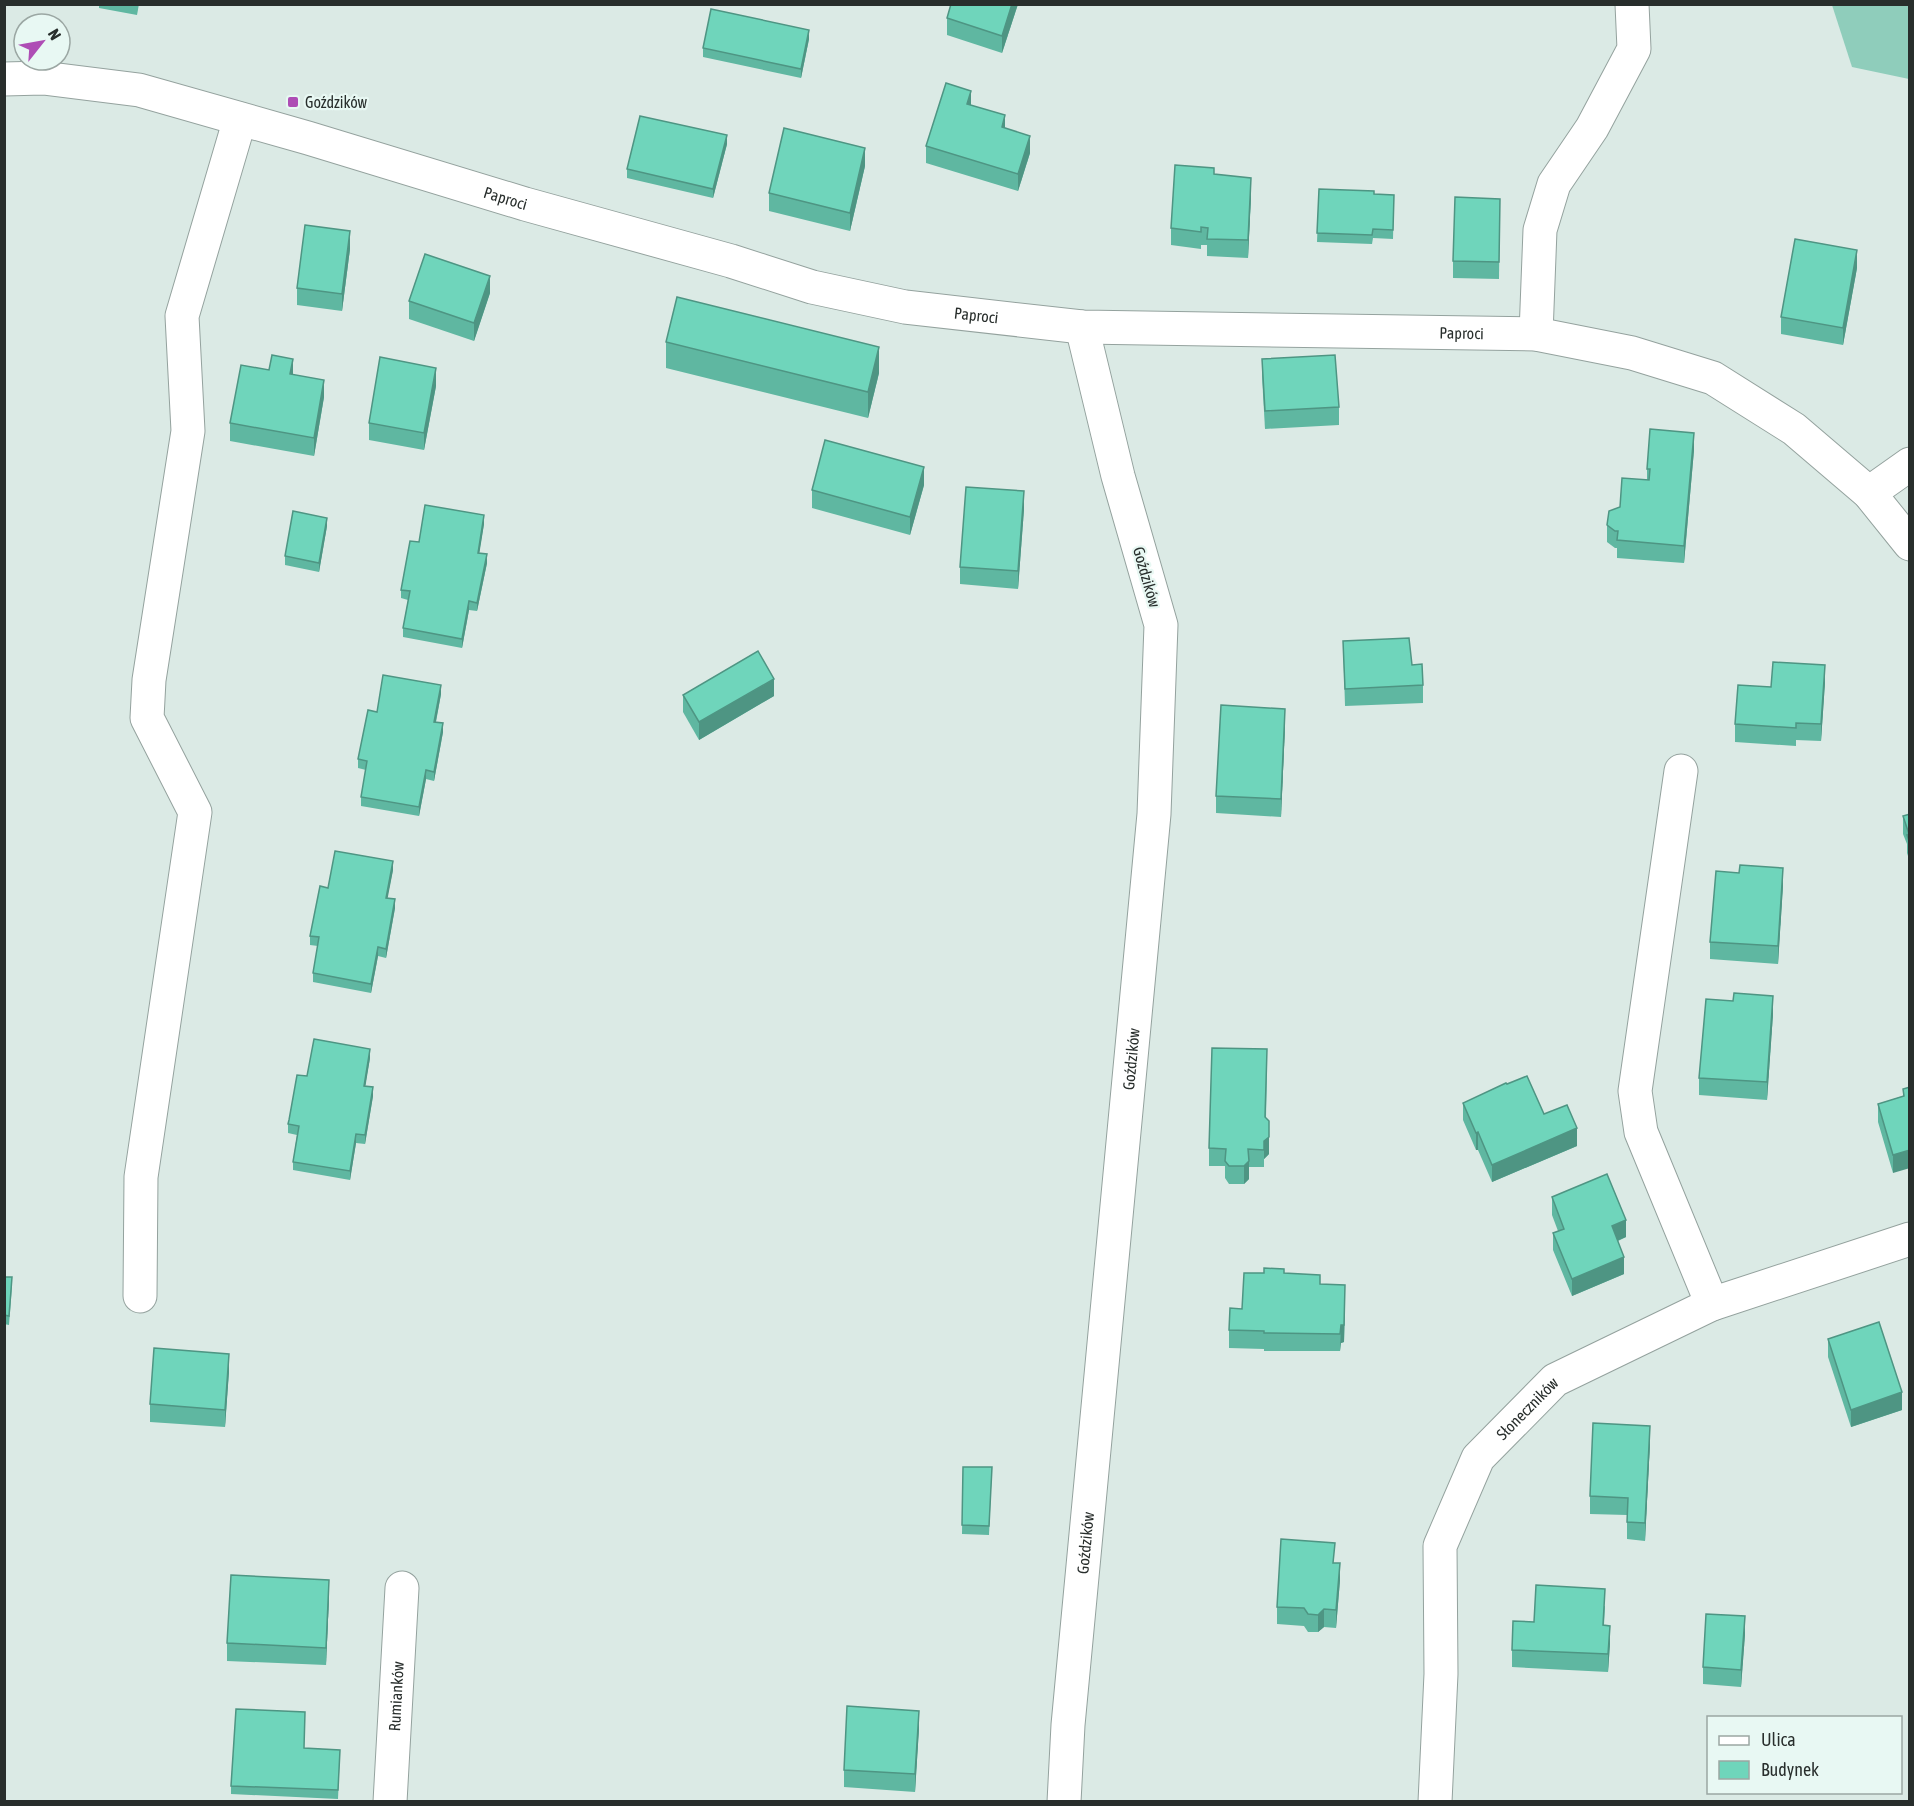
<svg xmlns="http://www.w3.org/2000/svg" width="1914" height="1806" viewBox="0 0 1914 1806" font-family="'Asap Condensed',sans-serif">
<rect width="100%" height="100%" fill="#dbeae5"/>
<path fill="#8fcdbb" d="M1832,5H1909V79L1852,67Z"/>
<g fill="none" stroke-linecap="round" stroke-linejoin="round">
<defs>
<g id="minor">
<path id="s1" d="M4,79L43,78L139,90L308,138L525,204L731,261L812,287L905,307L1082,327L1536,334L1632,353L1713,378L1794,429L1869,493L1910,544"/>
<path d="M1536,334L1540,230L1554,184L1592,128L1634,49L1632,4"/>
<path d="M1869,493L1910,464"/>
<path d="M1681,771L1635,1091L1641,1132L1712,1304"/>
<path d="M140,1296L141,1177L195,812L147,718L149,680L188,431L182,316L240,119"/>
<path id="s2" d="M390,1802L402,1588"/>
<path id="s3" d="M1064,1802L1068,1725L1154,814L1161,625L1118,476L1082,327"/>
<path id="s4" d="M1435,1802L1441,1674L1440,1546L1478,1458L1555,1380L1712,1304L1910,1239"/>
</g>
</defs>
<use href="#minor" stroke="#94a29e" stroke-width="35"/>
<use href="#minor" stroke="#fff" stroke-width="33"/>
</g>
<g fill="#5fb7a1">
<path d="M99,4H139L137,15L99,8Z"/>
<path d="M1018,4L1002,53L947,35V18Z"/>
<path d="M809,39L801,78L703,57V48Z"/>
<path d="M971,105L1005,128L1030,153L1018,191L926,163V146Z"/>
<path d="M727,144L713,198L627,178V169Z"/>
<path d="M865,166L850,231L769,211V193Z"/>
<path d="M1214,174L1251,196L1248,258L1207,256V245H1201V249L1171,245V228Z"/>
<path d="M1319,189L1374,194L1394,195L1393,239L1373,238L1372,244L1317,242Z"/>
<path d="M1500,199L1499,279L1453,278V261Z"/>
<path d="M350,249L342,311L297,305V288Z"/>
<path d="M1857,268L1843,345L1781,334V317Z"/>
<path d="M490,293L474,341L409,319V301Z"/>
<path d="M666,342L879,373L868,418L666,368Z"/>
<path d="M1262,359L1339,407V425L1265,429L1262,376Z"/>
<path d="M293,375L324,397L314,456L230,441V423Z"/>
<path d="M436,386L424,450L369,440V423Z"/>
<path d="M1694,450L1684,563L1617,558V548H1615L1607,542V525L1620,507L1647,480V469Z"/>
<path d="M924,485L910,535L812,508V490Z"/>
<path d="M1024,509L1018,589L960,584V567Z"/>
<path d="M484,524L479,553L487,563L477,611L469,610L462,648L403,637V628L408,600L401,598V590L419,542Z"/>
<path d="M327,526L319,572L285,565V556Z"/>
<path d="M1343,641L1412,665L1423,685V703L1345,706Z"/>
<path d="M1825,682L1821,741L1796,740V746L1735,742V724L1771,687Z"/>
<path d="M441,694L436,722L443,732L434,781L426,779L419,816L361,806V797L366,770L358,768V759L377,712Z"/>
<path d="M683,695L774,696L699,740L683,712Z"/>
<path d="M1285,726L1281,817L1216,813V796Z"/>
<path d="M1910,814V862L1907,853V844L1903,834V816Z"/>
<path d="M393,870L387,898L395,908L386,958L378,956L371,993L313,982V973L318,946L310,945V936L328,888Z"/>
<path d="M1739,873L1783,885L1778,964L1710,959V942Z"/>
<path d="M1773,1014L1767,1100L1699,1095V1078Z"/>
<path d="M370,1058L365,1086L373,1096L365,1144L356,1143L350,1180L293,1170V1162L297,1135L288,1133V1124L307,1076Z"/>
<path d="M1267,1067L1266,1118L1269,1154L1264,1159V1167H1249V1179L1244,1184H1229L1225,1178V1166H1209V1148Z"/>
<path d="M1507,1084L1544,1114L1577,1146L1492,1182L1478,1150H1476L1463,1120V1103Z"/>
<path d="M1910,1087L1893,1173L1878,1122V1104L1903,1096V1089Z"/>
<path d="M1552,1197L1626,1237L1618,1241L1624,1274L1572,1296L1553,1250V1233L1558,1231L1552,1215Z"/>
<path d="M1284,1273L1320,1284L1345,1303L1344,1342L1341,1343L1340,1351H1264V1349L1229,1348V1330L1242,1309Z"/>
<path d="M4,1277L12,1286L9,1325L4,1324Z"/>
<path d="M1828,1339L1902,1410L1851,1427L1828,1357Z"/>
<path d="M229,1371L225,1427L150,1422V1404Z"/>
<path d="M1650,1443L1645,1541L1627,1539V1515L1590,1514V1496Z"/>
<path d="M963,1467H992L989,1535L962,1534Z"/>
<path d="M1334,1563L1340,1580L1336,1628L1324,1627L1318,1632H1308L1304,1626L1277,1624V1607Z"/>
<path d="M329,1597L326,1665L227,1661V1643Z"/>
<path d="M1605,1606L1604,1625L1610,1643L1608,1672L1512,1667V1650L1534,1622Z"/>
<path d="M1745,1634L1741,1687L1703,1684V1667Z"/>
<path d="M919,1728L915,1792L844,1787V1770Z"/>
<path d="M304,1748L340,1750L338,1799L231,1794V1786Z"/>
</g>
<g fill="#4e9583">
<path d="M1012,4H1018L1002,53V36Z"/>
<path d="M809,30V39L801,78V69Z"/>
<path d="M971,91V108L967,104Z"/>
<path d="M1005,115V133L1002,127Z"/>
<path d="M727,135V144L713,198V189Z"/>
<path d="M1030,136V153L1018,191V174Z"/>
<path d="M865,148V166L850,231V213Z"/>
<path d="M1251,178V196L1248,258V240Z"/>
<path d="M350,231V249L342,311V294Z"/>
<path d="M1857,250V268L1843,345V328Z"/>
<path d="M490,276V293L474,341V323Z"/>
<path d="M879,347V373L868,418V392Z"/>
<path d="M293,359V376L290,374Z"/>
<path d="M436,368V386L424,450V433Z"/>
<path d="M324,380V397L314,456V438Z"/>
<path d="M1694,433V450L1684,563V546Z"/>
<path d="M924,467V485L910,535V517Z"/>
<path d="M1024,491V509L1018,589V571Z"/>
<path d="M484,515V524L478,562V553Z"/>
<path d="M327,518V526L319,572V563Z"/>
<path d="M487,554V563L477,611V603Z"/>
<path d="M469,601V610L462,648V639Z"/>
<path d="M1825,665V682L1821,741V724Z"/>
<path d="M774,679V696L699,740V722Z"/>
<path d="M441,685V694L434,731V722Z"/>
<path d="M1285,709V726L1281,817V799Z"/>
<path d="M443,723V732L434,781V772Z"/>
<path d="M426,770V779L419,816V807Z"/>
<path d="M393,861V870L386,907V898Z"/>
<path d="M1783,868V885L1778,964V946Z"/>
<path d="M395,899V908L386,958V949Z"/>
<path d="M378,947V956L371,993V984Z"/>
<path d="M1773,996V1014L1767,1100V1082Z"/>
<path d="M370,1049V1058L364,1095V1086Z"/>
<path d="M373,1087V1096L365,1144V1135Z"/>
<path d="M1269,1121V1154L1264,1159V1167V1141Z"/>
<path d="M1577,1128V1146L1492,1182V1165Z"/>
<path d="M1478,1132V1150H1476V1133Z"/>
<path d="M356,1134V1143L350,1180V1171Z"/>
<path d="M1910,1150V1168L1893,1173V1155Z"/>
<path d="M1249,1161V1179L1244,1184V1166Z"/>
<path d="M1626,1220V1237L1612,1243V1226Z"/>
<path d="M1624,1257V1274L1572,1296V1279Z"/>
<path d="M1345,1303L1344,1342L1341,1343L1340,1351L1341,1325Z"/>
<path d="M229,1354V1371L225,1427V1410Z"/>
<path d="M1902,1392V1410L1851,1427V1410Z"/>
<path d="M1650,1426V1443L1645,1541V1523Z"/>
<path d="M1340,1563V1580L1336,1628V1610Z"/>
<path d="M329,1580V1597L326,1665V1648Z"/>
<path d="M1324,1609V1627L1318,1632V1615Z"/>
<path d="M1745,1616V1634L1741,1687V1670Z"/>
<path d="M1610,1626V1643L1608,1672V1654Z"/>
<path d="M919,1711V1728L915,1792V1774Z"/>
</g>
<g fill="#6fd5bb" stroke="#4e9583" stroke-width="1.5">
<path d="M951,4H1012L1002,36L947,18Z"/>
<path d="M711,9L809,30L801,69L703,48Z"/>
<path d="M946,83L971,91L967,104L1005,115L1002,127L1030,136L1018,174L926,146Z"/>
<path d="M640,116L727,135L713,189L627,169Z"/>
<path d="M784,128L865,148L850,213L769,193Z"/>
<path d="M1175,165L1214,168V174L1251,178L1248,240L1207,239L1208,228L1201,227V232L1171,228Z"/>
<path d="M1319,189L1374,191V194L1394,195L1393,230L1373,229L1372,235L1317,233Z"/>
<path d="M1455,197L1500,199L1499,262L1453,261Z"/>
<path d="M305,225L350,231L342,294L297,288Z"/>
<path d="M1795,239L1857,250L1843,328L1781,317Z"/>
<path d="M425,254L490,276L474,323L409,301Z"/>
<path d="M677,297L879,347L868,392L666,342Z"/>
<path d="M272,355L293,359L290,374L324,380L314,438L230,423L241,365L269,370Z"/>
<path d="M1335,355L1339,407L1265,411L1262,359Z"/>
<path d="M380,357L436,368L424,433L369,423Z"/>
<path d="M1650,429L1694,433L1684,546L1617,540L1618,531H1615L1607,525L1609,511L1620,507L1622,478L1649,480L1650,469H1647Z"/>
<path d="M825,440L924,467L910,517L812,490Z"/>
<path d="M966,487L1024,491L1018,571L960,567Z"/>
<path d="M425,505L484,515L478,553L487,554L477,603L469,601L462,639L403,628L410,591L401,590L410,541L419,542Z"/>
<path d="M293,511L327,518L319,563L285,556Z"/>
<path d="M1409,638L1412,665L1422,664L1423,685L1345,689L1343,641Z"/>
<path d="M758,651L774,679L699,722L683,695Z"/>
<path d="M1773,662L1825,665L1821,724L1796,723V728L1735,724L1738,685L1771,687Z"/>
<path d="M383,675L441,685L434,722L443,723L434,772L426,770L419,807L361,797L367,761L358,759L368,710L377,712Z"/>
<path d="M1221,705L1285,709L1281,799L1216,796Z"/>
<path d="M1910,814V844L1907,835L1909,834L1903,816Z"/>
<path d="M335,851L393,861L386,898L395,899L386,949L378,947L371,984L313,973L319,937L310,936L320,886L328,888Z"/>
<path d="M1740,865L1783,868L1778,946L1710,942L1716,871L1739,873Z"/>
<path d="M1734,993L1773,996L1767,1082L1699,1078L1706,999L1733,1001Z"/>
<path d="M314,1039L370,1049L364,1086L373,1087L365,1135L356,1134L350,1171L293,1162L299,1126L288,1124L289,1120L297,1075L307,1076Z"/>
<path d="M1212,1048L1267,1049L1265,1117L1269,1121V1137L1264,1141V1150L1248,1149L1249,1161L1244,1166H1229L1225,1161L1226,1149L1209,1148Z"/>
<path d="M1527,1076L1544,1114L1567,1105L1577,1128L1492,1165L1478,1132L1476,1133L1463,1103L1506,1083L1507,1084Z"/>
<path d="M1910,1087V1150L1893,1155L1878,1104L1904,1096L1903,1089Z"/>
<path d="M1607,1174L1626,1220L1612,1226L1624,1257L1572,1279L1553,1233L1564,1229L1552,1197Z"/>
<path d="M1264,1268L1284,1269V1273L1320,1275V1284L1345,1285L1344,1325H1341L1340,1334L1264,1333V1331L1229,1330L1230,1308L1242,1309L1244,1273H1264Z"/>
<path d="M4,1277H12L9,1316L4,1315Z"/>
<path d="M1879,1322L1902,1392L1851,1410L1828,1339Z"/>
<path d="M154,1348L229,1354L225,1410L150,1404Z"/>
<path d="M1593,1423L1650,1426L1645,1523L1627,1522L1628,1498L1590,1496Z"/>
<path d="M963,1467H992L989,1526L962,1525Z"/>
<path d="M1281,1539L1335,1543L1333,1563H1340L1336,1610L1324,1609L1318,1615L1308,1614L1304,1608L1277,1607Z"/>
<path d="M231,1575L329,1580L326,1648L227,1643Z"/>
<path d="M1536,1585L1605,1589L1603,1625L1610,1626L1608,1654L1512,1650L1513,1621L1534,1622Z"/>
<path d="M1706,1614L1745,1616L1741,1670L1703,1667Z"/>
<path d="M847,1706L919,1711L915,1774L844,1770Z"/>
<path d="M236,1709L305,1712L304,1748L340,1750L338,1790L231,1786Z"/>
</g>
<rect fill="#ae4db5" stroke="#e8f8f3" stroke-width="2" x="287" y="96" width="12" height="12" rx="3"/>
<g text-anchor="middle" stroke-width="4.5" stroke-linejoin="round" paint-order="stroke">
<g font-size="16" fill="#282e2c" stroke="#e8f8f3" text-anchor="start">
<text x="305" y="108">Goździków</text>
</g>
<g font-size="16" fill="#282e2c" stroke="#e8f8f3">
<text dy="6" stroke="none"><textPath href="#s1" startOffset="518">Paproci</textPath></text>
<text dy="6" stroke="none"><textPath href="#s1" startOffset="1004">Paproci</textPath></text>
<text dy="6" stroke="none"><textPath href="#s1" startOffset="1490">Paproci</textPath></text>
<text transform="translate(1147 577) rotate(74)" y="6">Goździków</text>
<text dy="6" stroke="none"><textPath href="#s3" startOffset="746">Goździków</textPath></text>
<text dy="6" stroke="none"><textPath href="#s4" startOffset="422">Słoneczników</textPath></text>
<text dy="6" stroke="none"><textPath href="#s3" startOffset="260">Goździków</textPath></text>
<text dy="6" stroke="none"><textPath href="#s2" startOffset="106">Rumianków</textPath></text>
</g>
</g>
<rect width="1914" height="1806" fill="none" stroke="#282e2c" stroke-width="12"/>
<rect x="1707" y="1716" width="195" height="78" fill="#e8f8f3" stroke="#9ba7a3" stroke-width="1.5"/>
<rect x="1719" y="1736" width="30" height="9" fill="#ffffff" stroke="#9ba7a3" stroke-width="1.5"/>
<text x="1761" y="1746" font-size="18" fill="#282e2c">Ulica</text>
<rect x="1719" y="1761" width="30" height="18" fill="#6fd5bb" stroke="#9ba7a3" stroke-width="1.5"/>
<text x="1761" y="1776" font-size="18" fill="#282e2c">Budynek</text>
<g transform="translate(42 42) rotate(59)"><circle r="28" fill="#e8f8f3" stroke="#9ba7a3" stroke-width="1.5"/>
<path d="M0-4.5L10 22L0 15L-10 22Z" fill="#ae4db5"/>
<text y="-9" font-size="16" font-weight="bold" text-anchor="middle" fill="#282e2c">N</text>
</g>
</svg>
